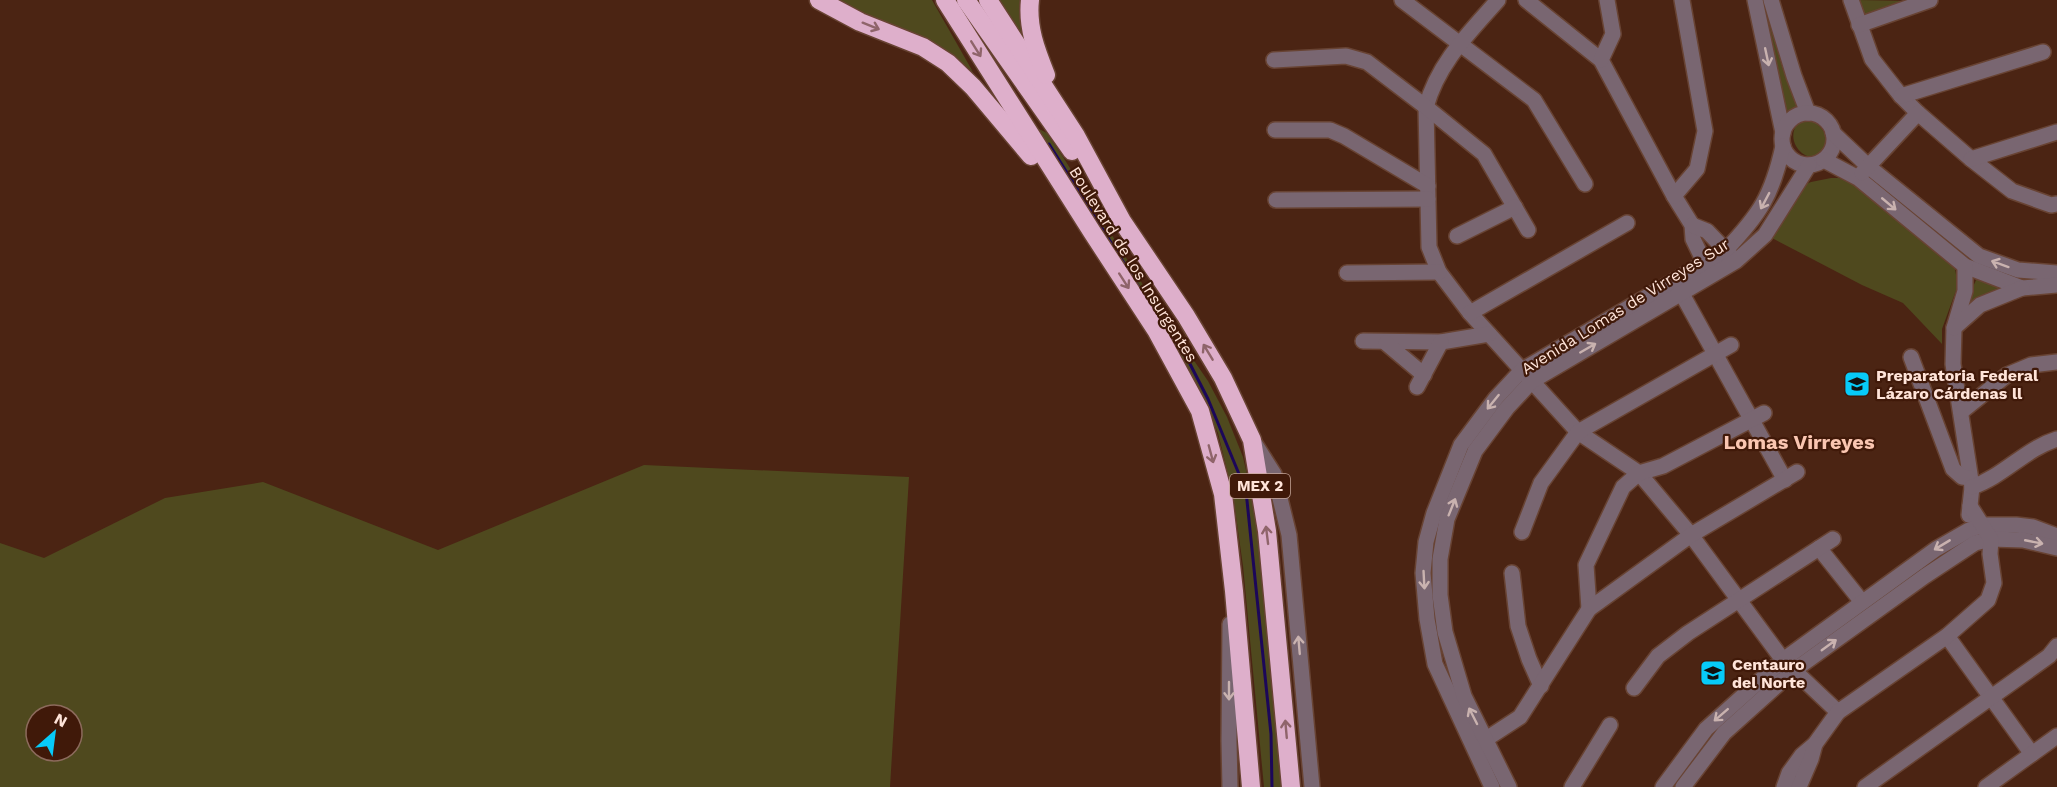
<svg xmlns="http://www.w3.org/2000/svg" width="2057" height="787" viewBox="0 0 2057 787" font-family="'Work Sans',sans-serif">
<rect width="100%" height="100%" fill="#4b2413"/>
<g fill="#4f491e" fill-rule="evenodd">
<path d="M836,0H932L973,72C940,43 909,35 870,17C858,12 847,6 836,0Z"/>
<path d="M996,0H1025L1029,47Z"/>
<path d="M1763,0H1766C1774,37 1780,73 1800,106L1783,116L1775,61Z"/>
<path d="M1858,0L1909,1L1863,16Z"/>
<path d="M1803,118C1817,119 1829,134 1828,148C1812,174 1776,139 1803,118Z"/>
<path d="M1035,127L1047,133L1063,157L1155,304L1208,381L1227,417L1243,457L1251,492L1269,605L1286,787H1264L1243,566L1233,495L1218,433L1183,359L1166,336Z"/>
<path d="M1831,178H1839L1856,185L1955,269L1958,285L1942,329V344L1903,303L1862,285L1772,238L1804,185L1811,182Z"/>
<path d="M1977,278L1998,287V293L1962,311Z"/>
<path d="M644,465L909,477L890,787H0V543L44,558L165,498L263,482L438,550ZM36,715H72V751H36Z"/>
</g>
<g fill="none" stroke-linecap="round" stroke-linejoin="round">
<path stroke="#1c0759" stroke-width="3" d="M1049,144L1137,284L1189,362L1208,399L1246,491L1271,734L1272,787"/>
<defs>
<g id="minor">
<path d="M1402,0L1534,100L1585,184"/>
<path d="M1498,0C1469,33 1438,63 1426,107L1429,247L1439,272L1470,313L1578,432L1639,473L1691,535L1783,660L1838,712"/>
<path d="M1526,0L1601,60L1674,196L1692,225L1693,239L1708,270"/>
<path d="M1755,0L1783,133"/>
<path d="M1771,0L1794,76L1808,113"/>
<path d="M1851,0L1872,59L1901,96L1918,113L1971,159L2012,191L2051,205L2057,204"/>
<path d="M1859,25L1930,0"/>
<path d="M1274,60L1346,56L1367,62L1426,107L1484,154L1528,230"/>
<path d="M1601,60L1613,34L1607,0"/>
<path d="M1901,96L2043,52"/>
<circle cx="1808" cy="139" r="26"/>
<path d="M1275,130H1330L1344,136L1428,186"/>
<path d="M1833,133L1869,167L1979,256L2018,270L2057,273"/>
<path d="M1971,159L2057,132"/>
<path d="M1824,160L1858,178L1965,266L2022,288L2057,285"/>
<path d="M1862,173L1918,113"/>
<path d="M1674,196L1697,169L1705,131L1682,0"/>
<path d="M1276,200L1428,199"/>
<path d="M1692,225L1707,231L1732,257"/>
<path d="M1457,236L1515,207"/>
<path d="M1965,266V291L1954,328L1953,364L1972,487L1969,515"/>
<path d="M1347,273L1439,272"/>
<path d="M1682,294L1785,480"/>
<path d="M1470,313L1627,223"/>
<path d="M1954,328L1980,305L2022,288"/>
<path d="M1363,341L1441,342L1489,334"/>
<path d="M1386,343L1424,375"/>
<path d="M1911,357L1953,469L1962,477L1970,478"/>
<path d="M1417,387L1441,342"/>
<path d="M1961,412L2007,375L2031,365L2057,362"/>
<path d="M1255,444L1274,474L1289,535L1312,787"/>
<path d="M1972,487C2004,476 2025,449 2057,439"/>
<path d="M1522,532L1541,483L1578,432L1731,345"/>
<path d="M1819,548L1862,602"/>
<path d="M1512,573L1518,626L1529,659L1541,686"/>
<path d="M1589,609L1586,565L1623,487L1639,473L1663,466L1764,413"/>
<path d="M1230,624L1229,741L1230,787"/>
<path d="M1947,636L2032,754"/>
<path d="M1634,688L1658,656L1688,633L1833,539"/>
<path d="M1477,745L1520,717L1589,609L1691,535L1797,472"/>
<path d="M1492,787L1435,664L1427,619L1423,573L1426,542L1434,513L1461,445L1496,398L1522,370L1725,251C1760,214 1772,196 1783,146"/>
<path d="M1509,787L1464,696L1445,632L1440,595V559L1447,519L1475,451L1507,408L1532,381L1736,261L1765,235L1809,165"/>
<path d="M1572,787L1610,725"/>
<path d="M1663,787L1706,729L1783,660L1936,549L1969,530L1984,525H2016L2033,527L2057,536"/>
<path d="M1683,787L1724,733L1793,671L1925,576L1975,543L1991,539L2023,540L2057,548"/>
<path d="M1784,787L1789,773L1802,755L1815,744L1838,712L1947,636L1988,600L1994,583L1990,554L1991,539L1970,506"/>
<path d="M1799,787L1811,759L1815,744"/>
<path d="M1865,787L2049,656L2057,646"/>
<path d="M1986,787L2057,736"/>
</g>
<g id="highway">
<path d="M819,0L860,22L923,47L948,63L973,87L1031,156"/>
<path d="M945,0L1092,232L1156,330L1200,411L1223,494L1234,591L1251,787"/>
<path d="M966,0L1072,151"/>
<path d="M988,0L1076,136L1122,221L1186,316L1223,378L1252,440L1267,531L1291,787"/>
<path d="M1030,0C1027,27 1036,50 1046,75"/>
</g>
</defs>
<use href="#minor" stroke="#684333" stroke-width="18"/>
<use href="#highway" stroke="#684333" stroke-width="21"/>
<use href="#minor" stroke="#796671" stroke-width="15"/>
<use href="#highway" stroke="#deafcb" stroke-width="18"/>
</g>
<defs><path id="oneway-shaft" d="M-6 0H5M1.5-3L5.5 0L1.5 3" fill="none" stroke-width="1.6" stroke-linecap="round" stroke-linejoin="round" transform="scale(1.5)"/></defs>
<g stroke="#8f646a">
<use href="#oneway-shaft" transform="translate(871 26) rotate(22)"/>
<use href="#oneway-shaft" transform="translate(976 49) rotate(58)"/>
<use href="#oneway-shaft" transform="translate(1124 281) rotate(57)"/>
<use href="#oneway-shaft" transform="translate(1208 352) rotate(-121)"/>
<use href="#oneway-shaft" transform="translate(1211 454) rotate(75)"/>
<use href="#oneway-shaft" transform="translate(1267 535) rotate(-97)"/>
<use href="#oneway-shaft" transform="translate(1286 729) rotate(-95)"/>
</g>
<g stroke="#c9b2af">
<use href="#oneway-shaft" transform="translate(1767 57) rotate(78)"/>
<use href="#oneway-shaft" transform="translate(1765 201) rotate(118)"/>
<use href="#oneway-shaft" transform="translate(1889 204) rotate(40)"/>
<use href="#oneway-shaft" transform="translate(2000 264) rotate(-160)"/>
<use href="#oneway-shaft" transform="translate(1588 348) rotate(-30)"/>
<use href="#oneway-shaft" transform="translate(1493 402) rotate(129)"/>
<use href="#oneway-shaft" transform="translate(1452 507) rotate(-68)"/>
<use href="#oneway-shaft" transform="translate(2034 542) rotate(11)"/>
<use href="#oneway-shaft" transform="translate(1942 545) rotate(149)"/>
<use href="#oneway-shaft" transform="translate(1424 580) rotate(87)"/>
<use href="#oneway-shaft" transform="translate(1299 645) rotate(-95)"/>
<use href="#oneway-shaft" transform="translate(1829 645) rotate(-36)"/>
<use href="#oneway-shaft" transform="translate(1229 691) rotate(90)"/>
<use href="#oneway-shaft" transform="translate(1721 715) rotate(139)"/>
<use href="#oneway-shaft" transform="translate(1473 716) rotate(-117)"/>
</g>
<defs>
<symbol id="school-square" viewBox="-11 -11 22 22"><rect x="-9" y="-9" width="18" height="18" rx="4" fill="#07cbf9" stroke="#401909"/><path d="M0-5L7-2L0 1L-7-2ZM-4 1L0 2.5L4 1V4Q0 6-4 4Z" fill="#111"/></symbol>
</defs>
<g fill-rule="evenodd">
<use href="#school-square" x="1842" y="369" width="30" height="30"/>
<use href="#school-square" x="1698" y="658" width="30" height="30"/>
</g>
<g text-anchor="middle" stroke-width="4.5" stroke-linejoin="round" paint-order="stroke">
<rect fill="#401909" stroke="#c6a79b" stroke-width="1.5" x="1230" y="474" width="60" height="24" rx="4.5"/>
<g font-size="15" font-weight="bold" fill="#ffe4d9">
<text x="1260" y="491">MEX 2</text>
</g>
<g font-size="16" fill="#ffe4d9" stroke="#401909">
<text transform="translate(1134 264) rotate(58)" y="6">Boulevard de los Insurgentes</text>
<text transform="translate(1625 306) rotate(-32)" y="6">Avenida Lomas de Virreyes Sur</text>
</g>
<g font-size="16" font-weight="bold" fill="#ffe4d9" stroke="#401909" text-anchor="start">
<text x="1876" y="381">Preparatoria Federal<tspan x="1876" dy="18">Lázaro Cárdenas ll</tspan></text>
<text x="1732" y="670">Centauro<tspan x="1732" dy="18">del Norte</tspan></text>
</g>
<g font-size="20" font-weight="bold" fill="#fac6b1" stroke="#401909">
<text x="1799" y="449">Lomas Virreyes</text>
</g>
</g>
<g transform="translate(54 733) rotate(28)"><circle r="28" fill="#401909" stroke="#8c6a5c" stroke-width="1.5"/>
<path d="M0-4.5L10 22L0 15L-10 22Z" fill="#07cbf9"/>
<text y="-9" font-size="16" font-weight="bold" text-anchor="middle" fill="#ffe4d9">N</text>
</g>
</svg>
